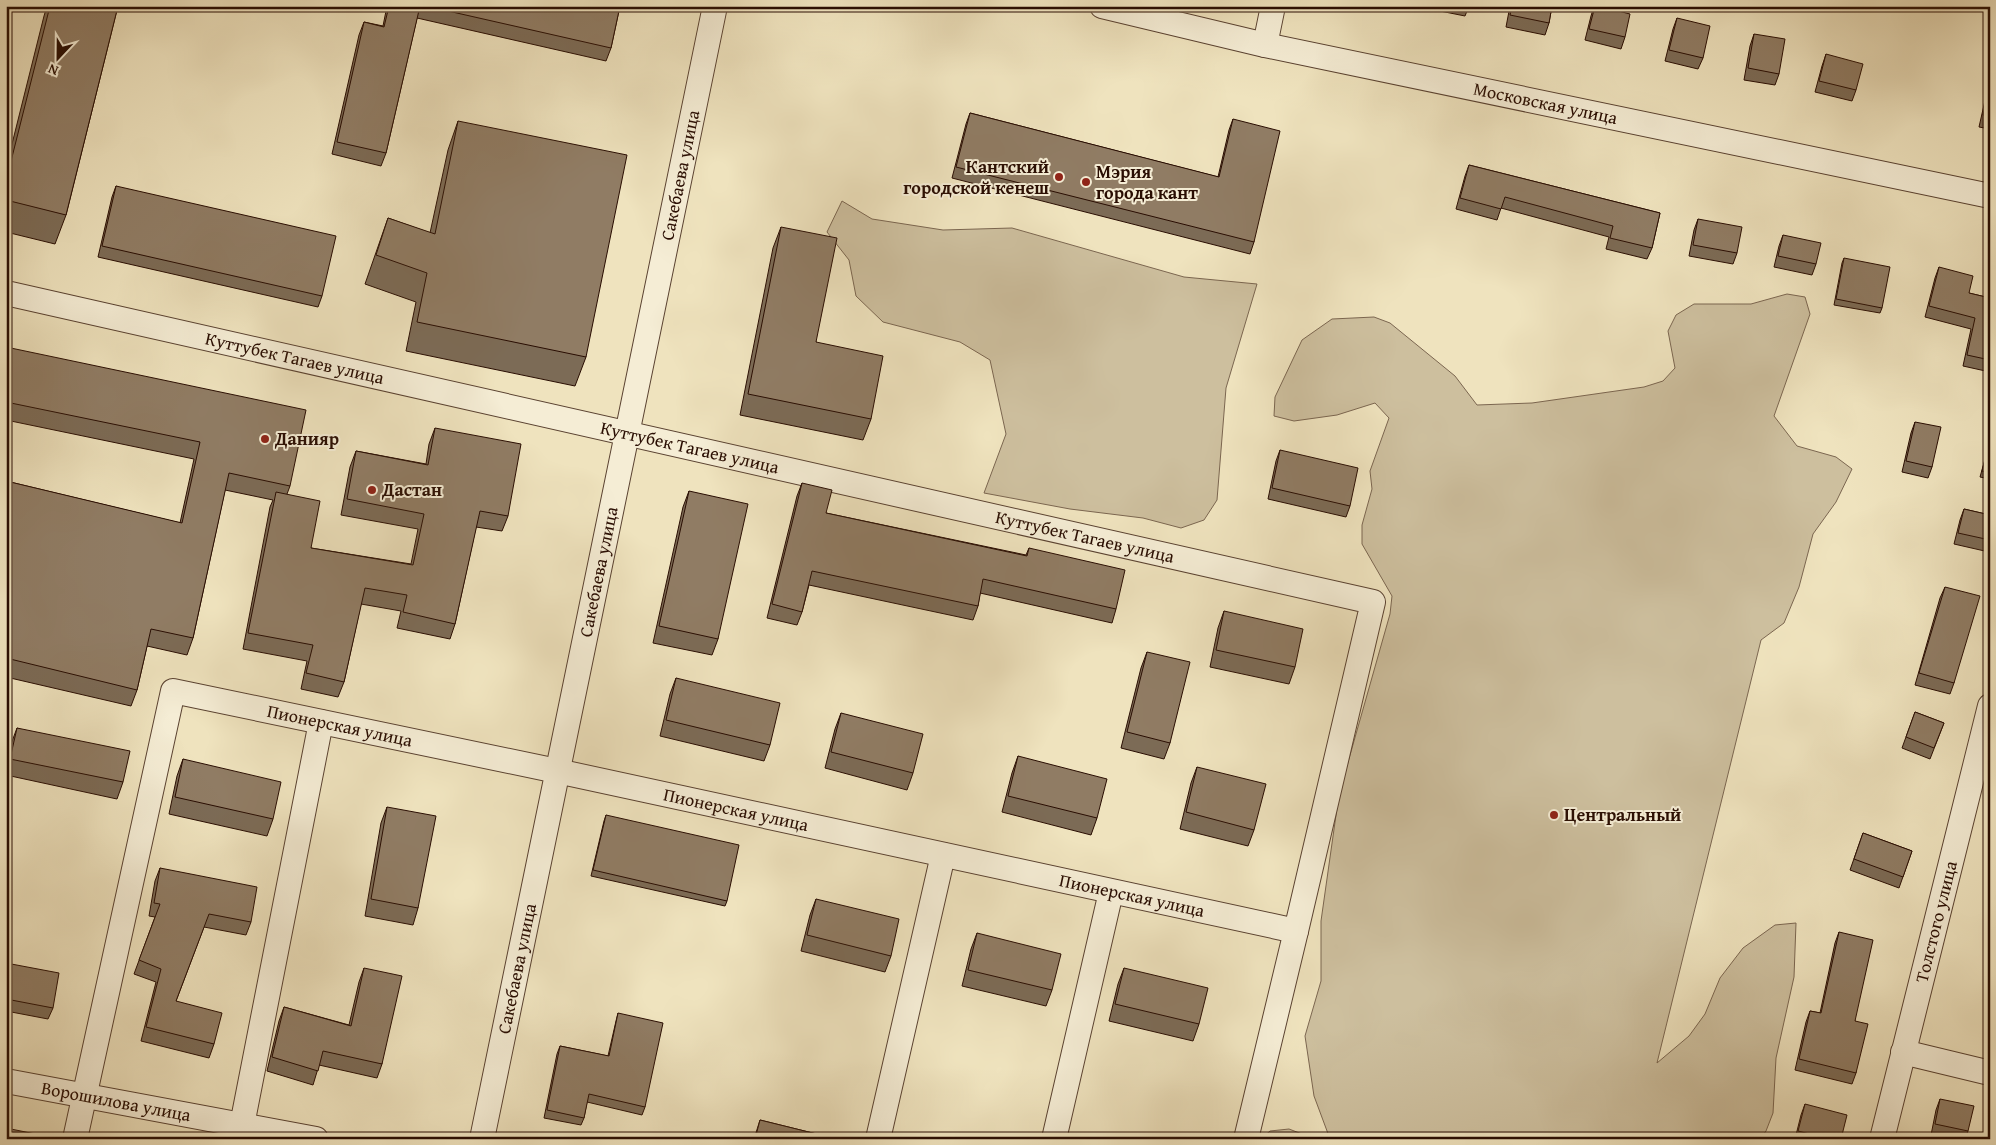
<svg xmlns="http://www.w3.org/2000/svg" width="1996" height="1145" viewBox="0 0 1996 1145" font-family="'Gentium Book Plus',serif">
<rect width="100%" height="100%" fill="#efe3be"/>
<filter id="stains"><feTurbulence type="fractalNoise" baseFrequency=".004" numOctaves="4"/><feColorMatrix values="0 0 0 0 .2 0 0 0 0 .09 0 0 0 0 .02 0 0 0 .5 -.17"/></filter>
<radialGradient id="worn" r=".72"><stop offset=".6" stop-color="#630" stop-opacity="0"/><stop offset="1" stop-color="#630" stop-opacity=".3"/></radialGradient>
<g fill="#cdbf9e" stroke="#7b6650">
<path d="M842,201L872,219L943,230L1012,228L1184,277L1257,284L1226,388L1217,500L1204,520L1181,528L1143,518L1070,509L984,493L1006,434L990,360L960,342L883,322L856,296L849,260L827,232Z"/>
<path d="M1787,294L1805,297L1810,314L1774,416L1797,446L1836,457L1852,469L1836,502L1813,534L1799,587L1784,623L1761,640L1657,1063L1689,1036L1705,1014L1720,978L1743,948L1775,925L1796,923L1794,977L1776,1058L1773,1113L1766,1131L1760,1139H1330L1314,1096L1305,1036L1321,981V921L1339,794L1390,614L1392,596L1362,544V525L1372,489L1370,471L1389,418L1375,403L1337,415L1294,421L1274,416L1275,397L1302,340L1332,319L1374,317L1390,323L1455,376L1477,405L1532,403L1644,387L1663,381L1675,368L1668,331L1676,315L1694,304H1751Z"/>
<path d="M1289,1129L1315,1139H1261L1270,1131Z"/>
</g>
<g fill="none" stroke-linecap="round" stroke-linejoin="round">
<defs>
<g id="minor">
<path id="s1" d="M1102,6L1265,45L1990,196"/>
<path d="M1265,45L1273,6"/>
<path id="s2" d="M6,293L1373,602L1296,931L1246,1139"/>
<path d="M1903,1052L1990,1073"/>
<path id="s3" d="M6,1081L316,1139"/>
<path d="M242,1125L321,722"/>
<path id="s4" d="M75,1139L173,691L557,771L1296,931"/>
<path id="s5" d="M482,1139L715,6"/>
<path d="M878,1139L943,855"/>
<path d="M1054,1139L1111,892"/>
<path id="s6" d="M1882,1139L1990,706"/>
</g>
</defs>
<use href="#minor" stroke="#5a4231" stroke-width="26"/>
<use href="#minor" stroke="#f5edd5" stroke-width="24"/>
</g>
<g fill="#7c6b56" stroke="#290d02">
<path d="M47,6H118L66,215L55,244L6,232V168L44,16Z"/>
<path d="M387,6H620L611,48L606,61L417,18L386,153L381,166L332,154L359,35L364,22L383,26Z"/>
<path d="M1436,6H1469L1465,16L1435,10Z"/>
<path d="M1510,6H1552L1549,23L1545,35L1506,27Z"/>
<path d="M1594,6L1625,37L1621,49L1585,40L1591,16Z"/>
<path d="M1979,6H1990V8L1989,9Z"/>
<path d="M1677,18L1703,58L1698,69L1665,61L1673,29Z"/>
<path d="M1754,34L1779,74L1775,85L1744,80L1750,46Z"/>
<path d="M1826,54L1856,90L1852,101L1815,92L1822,66Z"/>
<path d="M1990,85V129L1979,127L1986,96Z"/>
<path d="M970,113L1218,177L1229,130L1233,119L1254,242L1250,254L952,178L966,124Z"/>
<path d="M458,121L586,357L575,386L406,351L416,302L365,284L388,218L430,233L448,150Z"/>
<path d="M1469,165L1660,213L1652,248L1647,259L1606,249L1609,237L1501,208L1497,220L1456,209L1465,176Z"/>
<path d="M116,186L322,296L318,307L98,257L112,197Z"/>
<path d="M1698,219L1737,253L1733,264L1689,256L1694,230Z"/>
<path d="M781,227L816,342L871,419L863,440L740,415L773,248Z"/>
<path d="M1783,235L1816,264L1812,275L1774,267L1779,246Z"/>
<path d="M1844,258L1882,308L1880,313L1834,305L1842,263Z"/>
<path d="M1939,267L1969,293L1990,298V372L1963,366L1971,329L1925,317L1935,278Z"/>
<path d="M6,347L290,486L287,494L311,548L411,564L418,529L341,515L350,467L356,451L426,464L429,444L435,428L508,516L502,531L476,527L455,624L450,639L397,628L401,611L361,604L344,682L338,697L301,689L307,661L243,649L270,507L273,500L225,490L193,638L187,655L147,646L137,690L131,706L6,677V481L180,523L194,459L6,420Z"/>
<path d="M1915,422L1932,467L1928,478L1902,472L1911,433Z"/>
<path d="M1989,445H1990V479L1980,477Z"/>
<path d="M1280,450L1350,506L1346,517L1268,499L1276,461Z"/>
<path d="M802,483L826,513L1026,555L1029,548L1116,609L1112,623L980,593L978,606L973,620L809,585L802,612L797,625L767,618L797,496Z"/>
<path d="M689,491L718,639L712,655L653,643L683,507Z"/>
<path d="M1964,509L1990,515L1989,552L1954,544L1960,520Z"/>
<path d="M1945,587L1954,683L1950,694L1915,685L1940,598Z"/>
<path d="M1224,611L1295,667L1289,684L1210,667L1218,628Z"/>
<path d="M1147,652L1170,743L1164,759L1121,748L1141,668Z"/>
<path d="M676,678L770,745L764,761L660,736L670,694Z"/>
<path d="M1915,712L1944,723L1930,759L1902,748Z"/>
<path d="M841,713L913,773L907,790L825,768L835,729Z"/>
<path d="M17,728L123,782L117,799L6,775V766L11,744Z"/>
<path d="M1018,756L1097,818L1091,835L1002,812L1012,773Z"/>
<path d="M183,759L273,819L267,836L169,814L177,776Z"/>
<path d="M1197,767L1254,830L1248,846L1180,829L1191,783Z"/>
<path d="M387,807L418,908L413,925L365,916L381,823Z"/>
<path d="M606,815L727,901L725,906L591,876L604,821Z"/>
<path d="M1863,833L1912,851L1899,888L1850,870Z"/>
<path d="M160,868L251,922L246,935L204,927L176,1001L214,1044L209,1058L141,1041L156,982L134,974L155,917L149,916L155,881Z"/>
<path d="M816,899L891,956L885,972L801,951L810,915Z"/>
<path d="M1839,932L1855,1021L1856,1073L1852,1084L1795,1070L1806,1022L1810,1011L1820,1013L1835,943Z"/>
<path d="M977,933L1052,990L1046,1006L962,986L971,949Z"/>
<path d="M6,963L53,1008L48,1019L6,1011Z"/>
<path d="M364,968L382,1064L377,1078L319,1065L313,1085L267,1071L279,1021L284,1007L349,1025L359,982Z"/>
<path d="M1124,968L1199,1024L1193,1041L1109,1021L1118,984Z"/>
<path d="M618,1013L645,1107L642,1115L587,1102L584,1118L581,1125L544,1118L557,1054L560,1046L608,1056L616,1021Z"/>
<path d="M1940,1099L1968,1131L1965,1139H1950L1931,1135L1936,1110Z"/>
<path d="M1805,1104L1841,1139H1795L1801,1115Z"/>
<path d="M760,1120L837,1139H754Z"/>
</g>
<g fill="#907c64" stroke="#290d02">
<path d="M50,6H118L66,215L6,200V181Z"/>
<path d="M389,6H420L386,153L337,142L364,22L384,27Z"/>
<path d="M426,6H620L611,48Z"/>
<path d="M1512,6H1552L1549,23L1510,15Z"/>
<path d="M1595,6H1599L1630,14L1625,37L1589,29Z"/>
<path d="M1677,18L1710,26L1703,58L1669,50Z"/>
<path d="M1754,34L1785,39L1779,74L1748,68Z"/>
<path d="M1826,54L1863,64L1856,90L1819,81Z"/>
<path d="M1990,85V117L1983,115Z"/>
<path d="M970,113L1219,177L1233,119L1280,131L1254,242L956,167Z"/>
<path d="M458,121L627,155L586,357L417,322L427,273L376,255L388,218L435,234Z"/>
<path d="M1469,165L1660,213L1652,248L1610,238L1613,226L1505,197L1501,209L1460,198Z"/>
<path d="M116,186L336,236L322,296L102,246Z"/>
<path d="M1698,219L1742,227L1737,253L1693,245Z"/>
<path d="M781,227L837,238L816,342L883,356L871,419L748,394Z"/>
<path d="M1783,235L1821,243L1816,264L1778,256Z"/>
<path d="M1844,258L1890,267L1882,308L1836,299Z"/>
<path d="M1939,267L1973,276L1969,293L1990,298V360L1967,355L1975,318L1929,306Z"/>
<path d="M6,347L306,410L290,486L229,473L193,638L151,629L137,690L6,658V481L182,523L200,442L6,402Z"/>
<path d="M1915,422L1941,427L1932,467L1906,461Z"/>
<path d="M435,428L521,444L508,516L480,511L455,624L403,612L407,595L365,588L344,682L306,673L313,645L248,633L276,492L320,501L311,548L413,565L424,514L347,499L356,451L428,465Z"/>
<path d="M1989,445H1990V473L1982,471Z"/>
<path d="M1280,450L1358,468L1350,506L1272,488Z"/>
<path d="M802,483L832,490L826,513L1027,556L1029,548L1125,570L1116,609L983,579L978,606L812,571L802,612L772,604Z"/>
<path d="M689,491L748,504L718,639L659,626Z"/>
<path d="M1964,509L1990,515V540L1958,533Z"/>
<path d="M1945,587L1980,596L1954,683L1919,673Z"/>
<path d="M1224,611L1303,629L1295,667L1216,650Z"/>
<path d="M1147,652L1190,662L1170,743L1127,732Z"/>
<path d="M676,678L780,703L770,745L666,720Z"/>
<path d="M1915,712L1944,723L1934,748L1906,737Z"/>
<path d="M841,713L923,734L913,773L831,752Z"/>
<path d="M17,728L130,751L123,782L10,759Z"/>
<path d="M1018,756L1107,779L1097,818L1008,796Z"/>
<path d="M183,759L281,782L273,819L175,797Z"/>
<path d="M1197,767L1266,784L1254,830L1186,812Z"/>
<path d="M387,807L436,816L418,908L371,899Z"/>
<path d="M606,815L739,845L727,901L593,870Z"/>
<path d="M1863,833L1912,851L1903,877L1854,859Z"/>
<path d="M160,868L257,887L251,922L209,914L176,1001L222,1013L214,1044L146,1027L161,969L139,960L160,904L154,903Z"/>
<path d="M816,899L899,919L891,956L807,935Z"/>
<path d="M1839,932L1873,940L1855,1021L1868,1024L1856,1073L1799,1059L1810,1011L1821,1013Z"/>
<path d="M977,933L1061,954L1052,990L968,970Z"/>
<path d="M6,963L59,973L53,1008L6,999Z"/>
<path d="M364,968L402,976L382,1064L323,1051L318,1071L272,1057L284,1007L351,1026Z"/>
<path d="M1124,968L1208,988L1199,1024L1115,1004Z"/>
<path d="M618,1013L663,1023L645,1107L589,1094L584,1118L547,1110L560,1046L609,1056Z"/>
<path d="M1940,1099L1974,1106L1968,1131L1935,1124Z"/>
<path d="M1805,1104L1847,1115L1841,1139H1829L1798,1131Z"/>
<path d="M760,1120L837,1139H755Z"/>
<path d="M6,1128L55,1138V1139H6Z"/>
</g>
<g fill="#8f2418" stroke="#f5edd5" stroke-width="2">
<circle cx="1059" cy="177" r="5"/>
<circle cx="1086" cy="182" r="5"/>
<circle cx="265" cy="439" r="5"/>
<circle cx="372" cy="490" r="5"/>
<circle cx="1554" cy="815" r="5"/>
</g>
<g text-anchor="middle" stroke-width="4" stroke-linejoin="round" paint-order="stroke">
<g font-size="18" fill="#290d02" stroke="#f5edd5">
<text dy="6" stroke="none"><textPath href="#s1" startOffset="454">Московская улица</textPath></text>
<text dy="6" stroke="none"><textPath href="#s5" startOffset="984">Сакебаева улица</textPath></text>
<text dy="6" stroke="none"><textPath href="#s2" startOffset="296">Куттубек Тагаев улица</textPath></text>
<text dy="6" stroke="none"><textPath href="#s2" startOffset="701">Куттубек Тагаев улица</textPath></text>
<text dy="6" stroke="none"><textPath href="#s2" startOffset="1106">Куттубек Тагаев улица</textPath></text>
<text dy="6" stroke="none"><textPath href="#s5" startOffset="579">Сакебаева улица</textPath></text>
<text dy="6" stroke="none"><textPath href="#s4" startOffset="629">Пионерская улица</textPath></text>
<text dy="6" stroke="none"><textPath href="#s4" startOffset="1034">Пионерская улица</textPath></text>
<text dy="6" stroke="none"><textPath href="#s4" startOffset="1439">Пионерская улица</textPath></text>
<text dy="6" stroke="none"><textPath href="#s6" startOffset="224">Толстого улица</textPath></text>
<text dy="6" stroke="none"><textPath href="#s5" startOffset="174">Сакебаева улица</textPath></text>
<text dy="6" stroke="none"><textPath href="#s3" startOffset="112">Ворошилова улица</textPath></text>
</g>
<g font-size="18" font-weight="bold" fill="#290d02" stroke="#f5edd5" text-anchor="start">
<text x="1049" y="173" text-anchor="end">Кантский<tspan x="1049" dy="21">городской кенеш</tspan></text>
<text x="1096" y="178">Мэрия<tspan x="1096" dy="21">города кант</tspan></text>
<text x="275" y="445">Данияр</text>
<text x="382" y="496">Дастан</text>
<text x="1564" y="821">Центральный</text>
</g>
</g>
<rect width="1996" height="1145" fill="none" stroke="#efe3be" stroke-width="25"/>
<rect x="8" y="8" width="1981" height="1130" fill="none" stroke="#290d02" stroke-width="2.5"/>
<rect x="12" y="12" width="1971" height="1120" fill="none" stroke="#290d02"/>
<g transform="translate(58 58) rotate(202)" stroke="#f5edd5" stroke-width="4" paint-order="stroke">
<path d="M0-4L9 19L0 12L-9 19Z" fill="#290d02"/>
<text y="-8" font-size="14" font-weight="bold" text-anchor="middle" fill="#290d02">N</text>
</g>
<rect width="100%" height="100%" filter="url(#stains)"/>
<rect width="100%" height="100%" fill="url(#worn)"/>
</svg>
